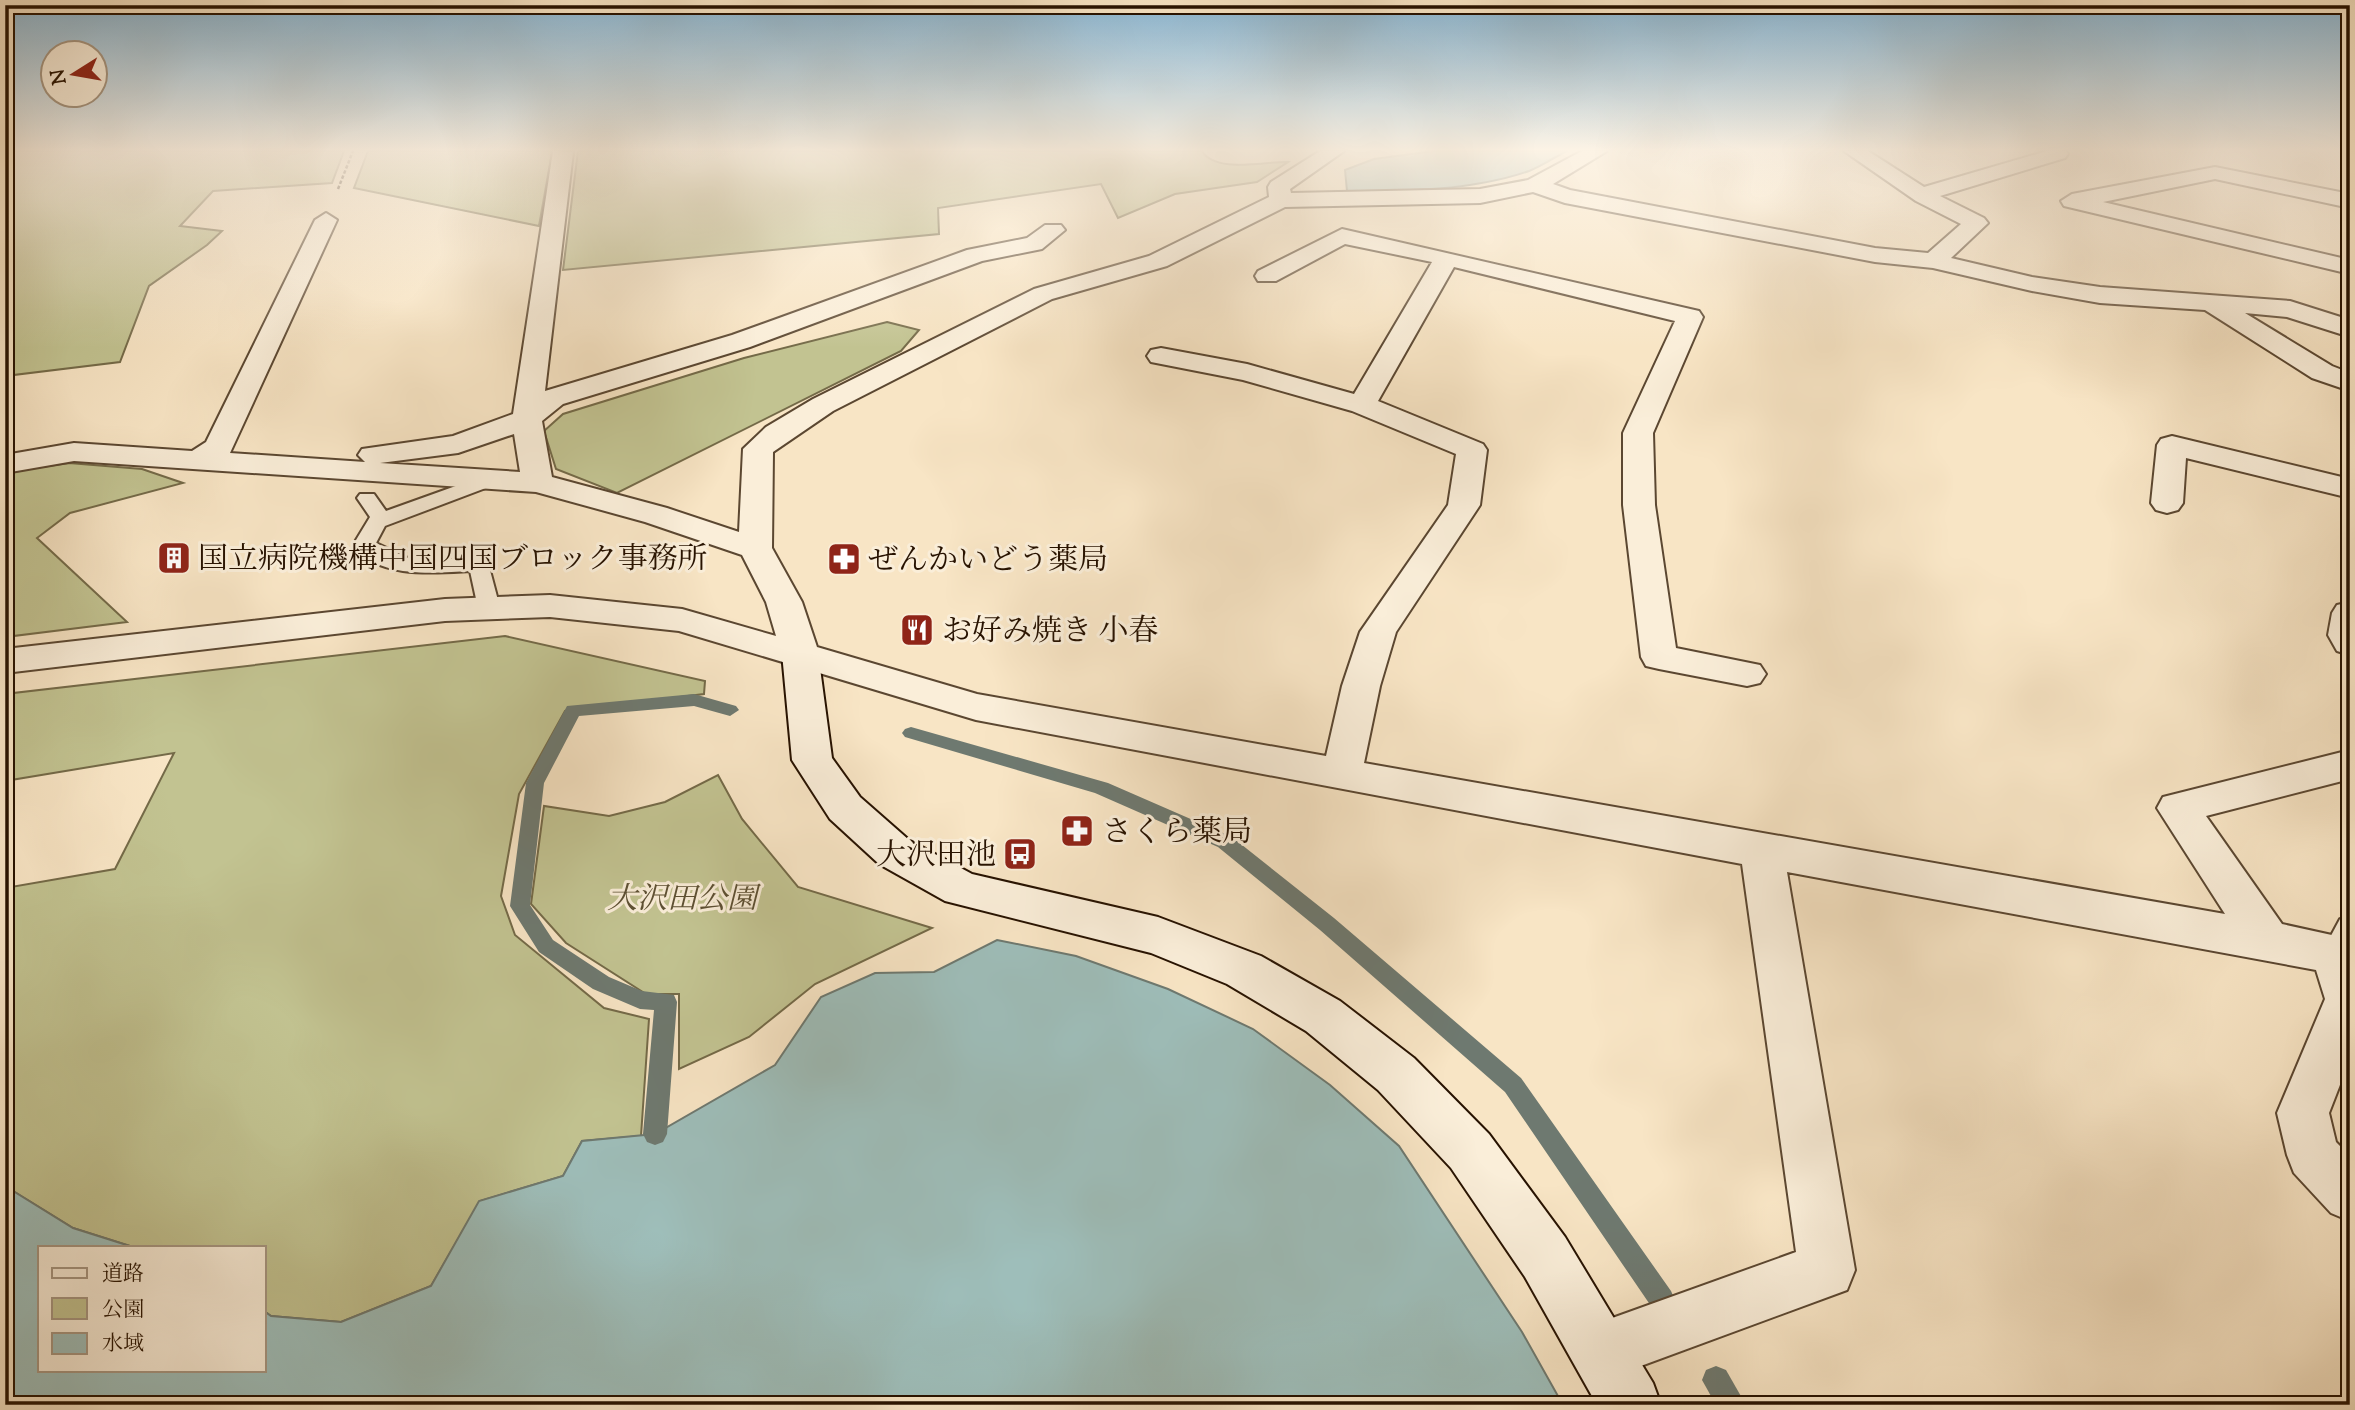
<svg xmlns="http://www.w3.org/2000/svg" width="2355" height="1410" viewBox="0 0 2355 1410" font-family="'Sorts Mill Goudy','Noto Serif JP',serif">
<rect width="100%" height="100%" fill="#f8e5c5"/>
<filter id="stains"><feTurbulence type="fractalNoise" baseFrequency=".00286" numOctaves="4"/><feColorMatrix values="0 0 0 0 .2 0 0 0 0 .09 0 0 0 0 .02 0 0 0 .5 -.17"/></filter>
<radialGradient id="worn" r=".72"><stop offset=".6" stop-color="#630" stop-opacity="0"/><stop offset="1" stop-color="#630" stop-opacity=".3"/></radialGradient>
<g fill="#c2c391" stroke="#746a48" stroke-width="2">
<path d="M5,151H344L332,183L213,191L180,226L222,231L207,245L149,286L120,362L5,376Z"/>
<path d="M368,151H556L552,152L539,226L354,188Z"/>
<path d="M578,151H1202C1216,174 1265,161 1288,162L1257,182L1175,194L1118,218L1101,184L938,208L939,234L563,270Z"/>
<path d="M887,322L919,330L901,351L617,493L556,469L544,431L563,414L744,358Z"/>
<path d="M69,463L142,469L183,483L70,513L37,538L127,622L5,637V475L14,471Z"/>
<path d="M505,636L705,681L704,694L565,711L519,794L501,896L515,935L604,1008L649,1019L641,1136L582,1141L563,1176L480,1201L431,1286L341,1322L271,1316L264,1311V1247H133L73,1228L5,1186V888L115,869L174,753L5,781V694Z"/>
<path d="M718,775L742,819L798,887L932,928L815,984L749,1037L679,1069V994H646L566,943L531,904L544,806L609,816L665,802Z"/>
</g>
<g fill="#9ebeba" stroke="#6e7970" stroke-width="2">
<path d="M1434,151H1567C1555,157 1542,166 1529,171C1471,191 1407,191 1347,191L1345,170L1374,159Z"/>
<path d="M997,940L1076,956L1168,989L1253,1029L1330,1085L1399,1146L1522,1332L1563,1405H5V1186L73,1228L133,1247H40V1370H264V1311L271,1316L341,1322L431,1286L479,1201L563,1176L582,1141L655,1134L775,1065L821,997L875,973L934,972Z"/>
</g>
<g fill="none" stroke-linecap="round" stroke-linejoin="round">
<g fill="#6e7970" fill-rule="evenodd">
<path d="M694,694L736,706L739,710L730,716L694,706L579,716L544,783L530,905L553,940L609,977L642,991L674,995L677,1002L667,1134L663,1142L655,1145L647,1142L643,1134L654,1010L640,1009L593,989L539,952L510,906L526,783L567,706Z"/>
<path d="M911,727L1108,783L1232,837L1334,918L1521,1078L1671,1291L1675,1300L1671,1309L1662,1313L1653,1309L1505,1092L1320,930L1218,847L1095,793L905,737L902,733L905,729Z"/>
<path d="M1716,1366L1726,1370L1746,1405H1716L1702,1380L1706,1370Z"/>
</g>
<defs>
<g id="lane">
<path d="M492,473L502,479L499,483L385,526L376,543L408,558L487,559L500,608L497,613H481L478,608L470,571C434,573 378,579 353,545L370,517L357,498L360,494H374L386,511Z"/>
<path d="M2350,915V956L2345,965L2335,968L2325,965L2320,956L2340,919Z"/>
</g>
<g id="street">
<path d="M553,151L573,152L545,391L732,335L967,250L1027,238L1045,225H1061L1065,230L1042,249L982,261L750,347L563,404L542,421L552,477L667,508L739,532L743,449L766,427L813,399L1034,289L1149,256L1269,197L1268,187L1271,182L1320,151H1344L1290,189L1291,193L1480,189L1528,180L1582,151H1607L1553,184L1570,190L1875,248L1928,253L1961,224L1916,201L1844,151H1868L1924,187L2047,151H2066L2068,154L2065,158L1940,196L1984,218L1988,223L1951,258L2032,277L2100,287L2290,301L2350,320V337L2287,317L2245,313L2332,366L2350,373V391L2312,378L2205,310L2100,303L2032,291L1933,268L1875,262L1565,203L1533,192L1480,203L1285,207L1167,266L1052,299L833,411L773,452L772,548L802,602L817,647L977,694L1326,756L1342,686L1360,632L1448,505L1456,454L1352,411L1243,380L1151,362L1147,356L1151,350L1161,348L1247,364L1354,394L1432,262L1345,244L1276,281H1258L1255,276L1258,271L1342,229L1699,311L1703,317L1653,433L1655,505L1676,648L1760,665L1766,674L1760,683L1747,686L1659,669L1646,666L1641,657L1623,505V433L1675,321L1454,267L1378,401L1483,444L1487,450L1480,505L1396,632L1380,686L1364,763L2225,914L2157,808L2163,797L2350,750V779L2206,816L2282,924L2350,939V1059L2329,1113L2336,1142L2350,1156V1221L2331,1213L2294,1173L2287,1155L2277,1113L2325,999L2316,970L1787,872L1855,1270L1847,1290L1600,1381L1579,1372L1570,1351L1579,1330L1796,1252L1742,864L976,720L679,631L550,617L445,621L5,673V649L445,599L550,595L682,609L776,636L766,602L742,555L645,522L536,492L74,461L5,473V455L74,443L192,451L206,442L315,220L326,213L337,220L230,453L365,462L358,455L362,449L453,436L513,414ZM514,434L520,472L380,463L458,453Z"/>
<path d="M2215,167L2350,194V208L2215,179L2103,202L2350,260V274L2064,206L2061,201L2072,194Z"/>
<path d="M2172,436L2350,479V498L2186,458L2183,503L2178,510L2167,513L2156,510L2151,503L2157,445L2161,439Z"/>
<path d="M2350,602V655L2337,651L2328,635L2332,613L2337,605Z"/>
</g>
<path id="secondary" d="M800,641L813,645L818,653L832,758L860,797L909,840L972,874L1158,917L1261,956L1340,1001L1414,1058L1489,1134L1565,1237L1653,1383L1661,1405H1597L1525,1277L1451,1168L1378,1090L1306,1031L1227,984L1151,953L945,901L879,864L830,819L792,760L782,653L787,645Z"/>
</defs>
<use href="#lane" stroke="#5b4731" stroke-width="4"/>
<use href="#street" stroke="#5b4731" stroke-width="4"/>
<use href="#secondary" stroke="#271200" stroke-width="4"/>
<path stroke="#271200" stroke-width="2.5" stroke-dasharray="3.5 2" stroke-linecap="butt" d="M338,189L353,151"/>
<use href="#lane" fill="#faeed9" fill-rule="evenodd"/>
<use href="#street" fill="#faeed9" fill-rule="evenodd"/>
<use href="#secondary" fill="#faeed9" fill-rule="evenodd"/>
</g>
<linearGradient id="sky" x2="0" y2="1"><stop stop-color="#8ab8d6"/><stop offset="0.43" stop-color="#fcf3e5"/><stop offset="1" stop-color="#fcf3e5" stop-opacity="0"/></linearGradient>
<rect width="2355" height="348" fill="url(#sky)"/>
<defs>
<symbol id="building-square" viewBox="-11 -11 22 22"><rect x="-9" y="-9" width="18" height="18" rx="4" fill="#8f2418" stroke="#faeed9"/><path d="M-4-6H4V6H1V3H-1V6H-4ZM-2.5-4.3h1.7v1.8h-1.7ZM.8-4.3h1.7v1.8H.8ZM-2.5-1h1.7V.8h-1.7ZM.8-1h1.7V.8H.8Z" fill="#fff"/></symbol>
<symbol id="pharmacy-square" viewBox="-11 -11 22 22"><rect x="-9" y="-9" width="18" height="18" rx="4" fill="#8f2418" stroke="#faeed9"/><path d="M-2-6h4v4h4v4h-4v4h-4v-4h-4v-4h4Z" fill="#fff"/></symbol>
<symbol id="restaurant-square" viewBox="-11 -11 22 22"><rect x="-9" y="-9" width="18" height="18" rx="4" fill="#8f2418" stroke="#faeed9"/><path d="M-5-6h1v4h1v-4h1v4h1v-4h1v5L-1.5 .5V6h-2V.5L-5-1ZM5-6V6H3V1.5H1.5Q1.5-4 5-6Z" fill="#fff"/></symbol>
<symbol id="bus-square" viewBox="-11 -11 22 22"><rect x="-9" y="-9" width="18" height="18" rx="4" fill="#8f2418" stroke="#faeed9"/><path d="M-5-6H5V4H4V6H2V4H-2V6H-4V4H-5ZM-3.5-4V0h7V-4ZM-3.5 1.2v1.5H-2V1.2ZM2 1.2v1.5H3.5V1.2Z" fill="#fff"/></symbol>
</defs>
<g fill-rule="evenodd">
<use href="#building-square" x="155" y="539" width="38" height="38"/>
<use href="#pharmacy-square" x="825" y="540" width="38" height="38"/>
<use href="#restaurant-square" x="898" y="611" width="38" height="38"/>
<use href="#pharmacy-square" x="1058" y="812" width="38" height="38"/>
<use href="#bus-square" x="1001" y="835" width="38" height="38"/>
</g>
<g text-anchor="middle" stroke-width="6" stroke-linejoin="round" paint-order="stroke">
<g font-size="30" fill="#271200" stroke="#faeed9" text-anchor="start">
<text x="198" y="568">国立病院機構中国四国ブロック事務所</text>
<text x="868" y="569">ぜんかいどう薬局</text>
<text x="942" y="640">お好み焼き 小春</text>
<text x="1102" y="841">さくら薬局</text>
<text x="996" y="864" text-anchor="end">大沢田池</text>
</g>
<g font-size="30" font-style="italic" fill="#5d5033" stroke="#faeed9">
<text x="682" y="908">大沢田公園</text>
</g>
</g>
<rect width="2355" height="1410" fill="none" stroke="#f8e5c5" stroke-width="28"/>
<rect x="7" y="7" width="2341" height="1396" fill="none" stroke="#271200" stroke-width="3.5"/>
<rect x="14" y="14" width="2327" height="1382" fill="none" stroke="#271200" stroke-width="2"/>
<rect x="38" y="1246" width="228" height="126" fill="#faeed9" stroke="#a69682" stroke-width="2"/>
<rect x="52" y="1268" width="35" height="10" fill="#faeed9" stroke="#a69682" stroke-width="2"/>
<text x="102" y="1280" font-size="21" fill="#271200">道路</text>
<rect x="52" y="1298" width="35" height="21" fill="#c2c391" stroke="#a69682" stroke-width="2"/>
<text x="102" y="1316" font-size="21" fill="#271200">公園</text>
<rect x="52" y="1333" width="35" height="21" fill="#9ebeba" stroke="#a69682" stroke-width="2"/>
<text x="102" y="1350" font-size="21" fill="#271200">水域</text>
<g transform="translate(74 74) rotate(259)"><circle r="33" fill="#faeed9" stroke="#a69682" stroke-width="2"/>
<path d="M0-5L12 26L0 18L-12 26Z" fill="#8f2418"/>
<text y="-10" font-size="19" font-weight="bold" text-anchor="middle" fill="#271200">N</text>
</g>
<rect width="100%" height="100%" filter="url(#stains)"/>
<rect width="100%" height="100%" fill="url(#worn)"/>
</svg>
